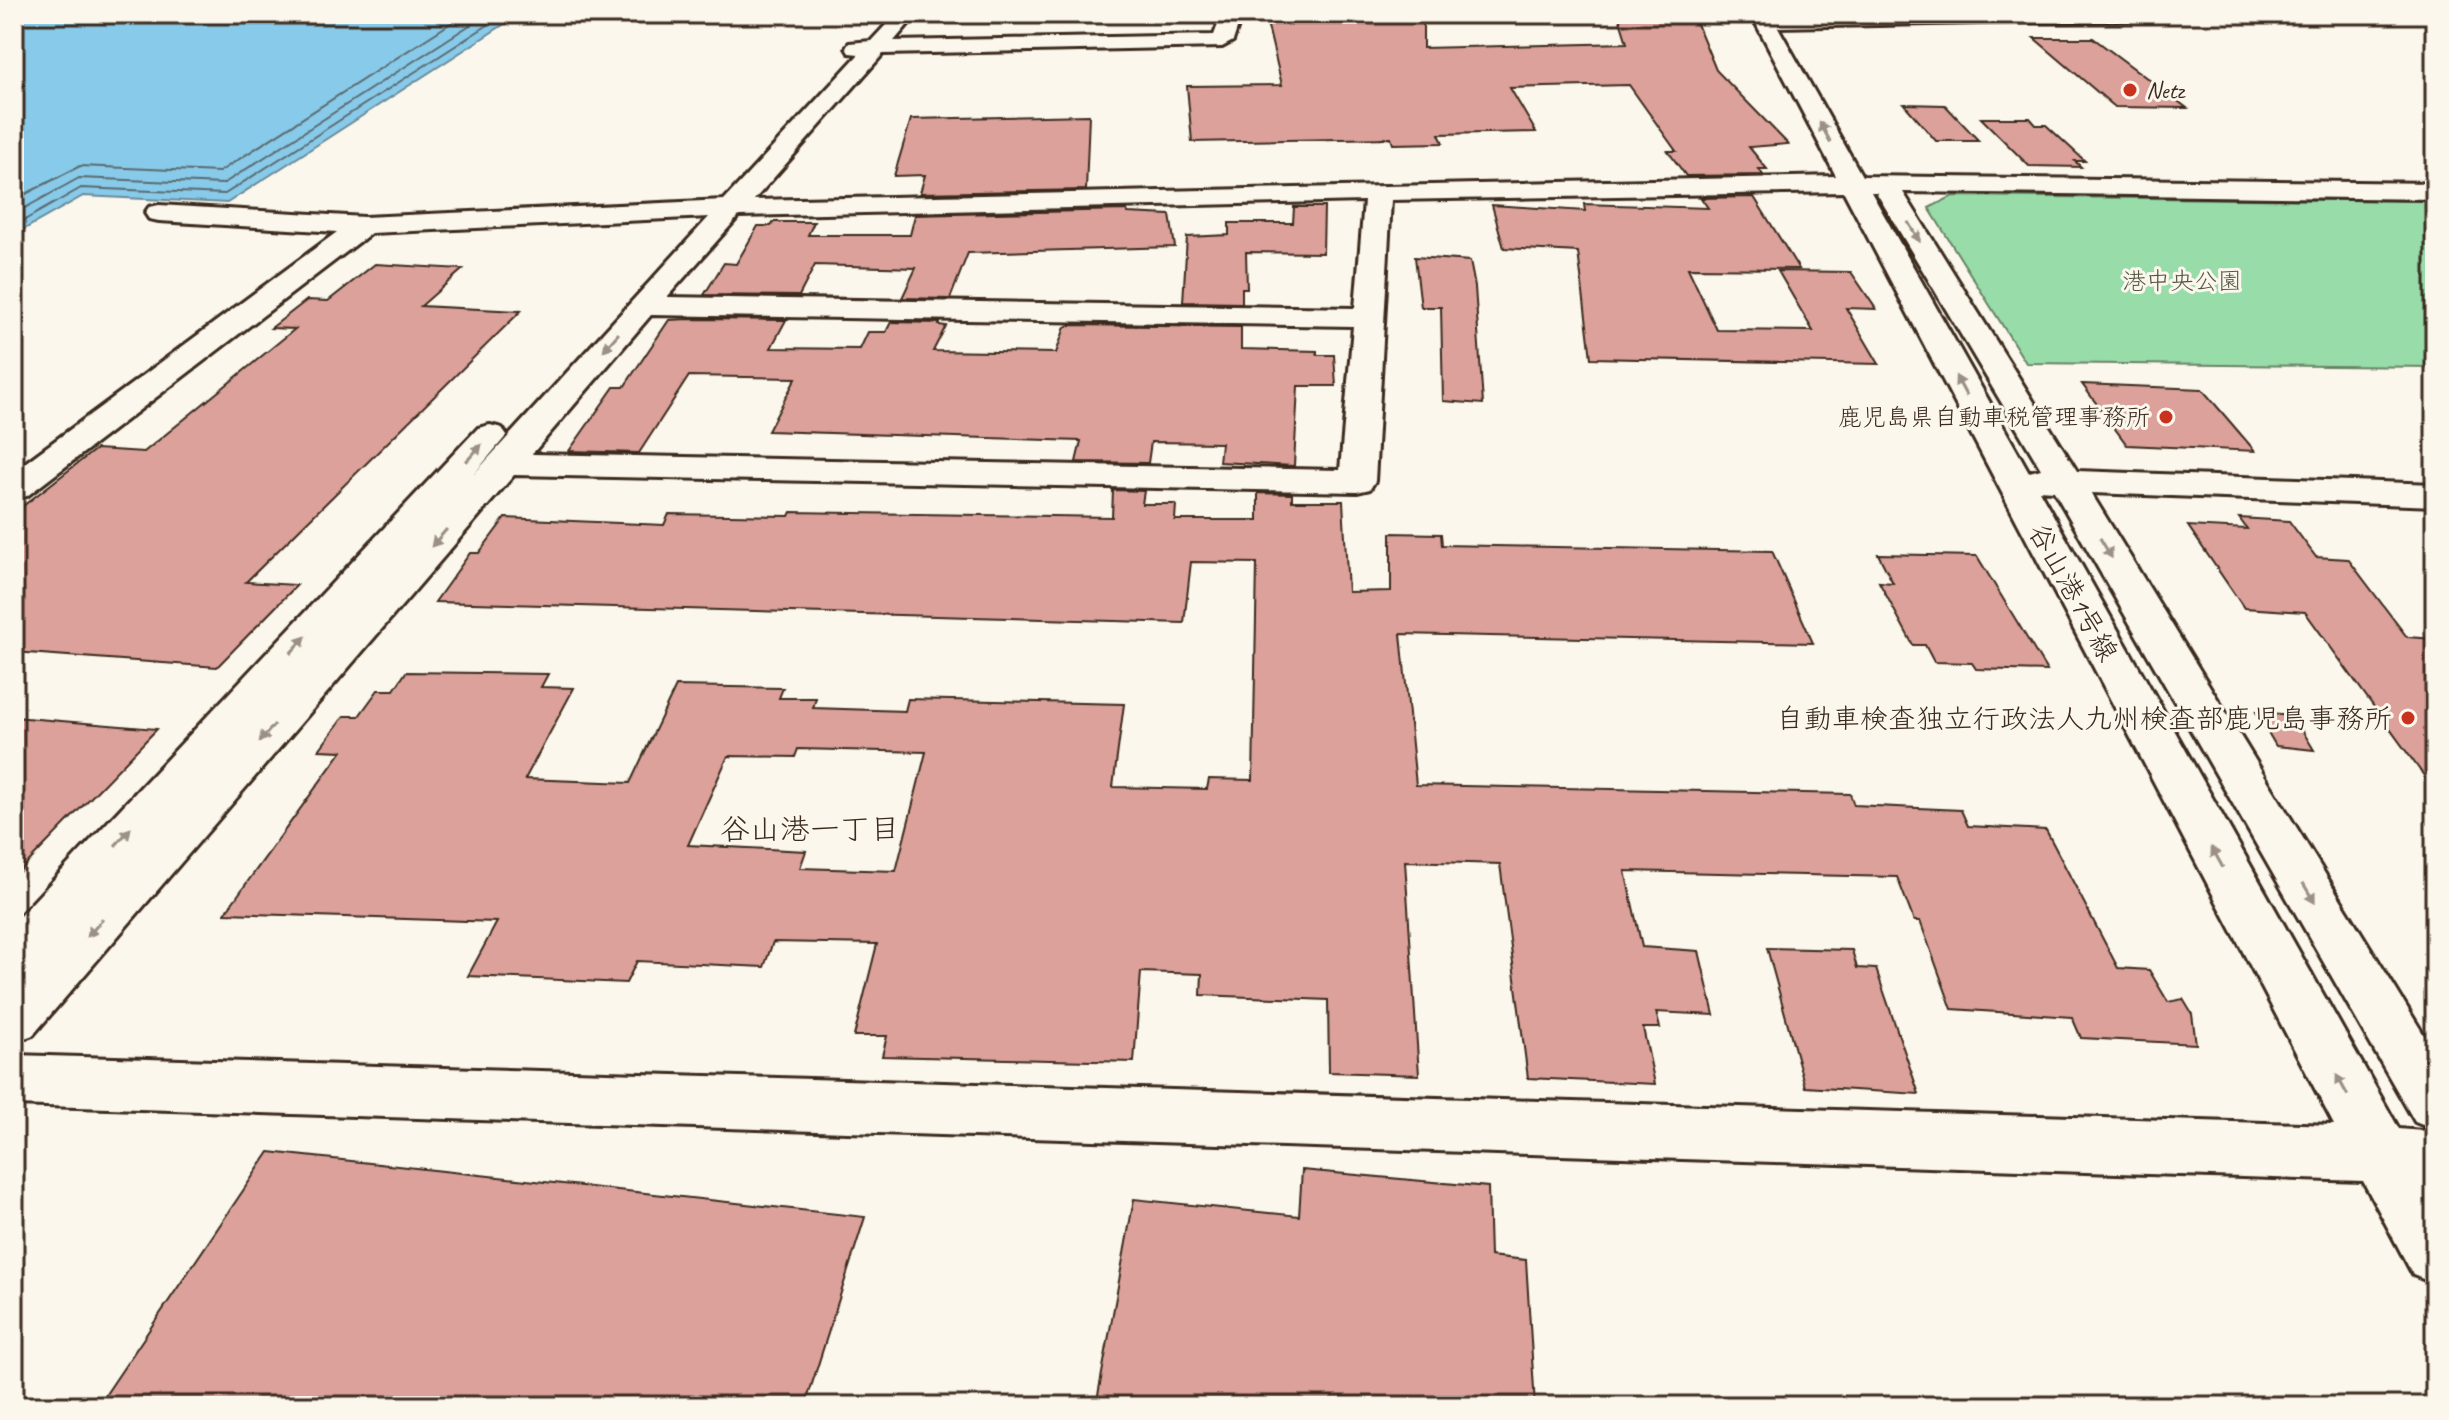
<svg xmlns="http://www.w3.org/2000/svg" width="2449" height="1420" viewBox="0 0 2449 1420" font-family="Caveat,'Klee One',sans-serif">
<rect width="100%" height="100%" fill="#fbf7ec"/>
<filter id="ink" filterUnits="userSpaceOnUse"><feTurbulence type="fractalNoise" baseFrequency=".0125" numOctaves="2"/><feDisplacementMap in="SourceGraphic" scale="16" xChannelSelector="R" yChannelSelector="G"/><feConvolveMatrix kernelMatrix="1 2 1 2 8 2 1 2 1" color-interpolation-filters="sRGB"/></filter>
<g filter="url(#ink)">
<path fill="#97dca9" stroke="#698364" stroke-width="2" d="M1953,196L2435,201V367L2026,363L1929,208Z"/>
<path fill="#88cae9" stroke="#698a98" stroke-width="2" d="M14,14H520L227,203L83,196L14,235Z"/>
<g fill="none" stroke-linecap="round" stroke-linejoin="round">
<g stroke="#5a6a6f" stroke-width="2">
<path d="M14,200L80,166L219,172L465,14"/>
<path d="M14,214L79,178L223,184L487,14"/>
<path d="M14,226L81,188L225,194L505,14"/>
</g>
</g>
<g fill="#dba19a" stroke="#3b2a1e" stroke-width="2" fill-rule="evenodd">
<path d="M1265,14H1423V48L1627,43L1618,14H1693L1716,70L1788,144L1749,147L1767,169H1759L1763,175L1686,176L1668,151H1676L1629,85L1510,88L1536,132L1439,134L1443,143L1393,144L1391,138L1192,142L1187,86L1282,85Z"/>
<path d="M2034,38H2093L2187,108L2115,107Z"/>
<path d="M1904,104L1945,105L1979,141H1936Z"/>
<path d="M1089,115L1086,190L920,193L925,175L894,176L911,119Z"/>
<path d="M1981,118H2030L2036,125H2046L2085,161H2075L2081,167L2029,166Z"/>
<path d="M1754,197L1799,269L1688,268L1717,330L1813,331L1778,271L1851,272L1876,309L1846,308L1879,364L1591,358L1578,252L1504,248L1492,205L1585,211L1584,204L1708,208L1701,198Z"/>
<path d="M1294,207H1324L1323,253L1246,252L1247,288H1242V303L1183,302L1187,237L1229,235V223H1293Z"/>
<path d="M1127,210L1128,213L1170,215L1175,247L968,253L950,299L902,298L916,268L815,265L799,296L704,295L724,263L736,264L758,226H771L774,222H814L808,235H910L915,215Z"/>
<path d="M1415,257L1470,261L1475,287L1483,404L1443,401L1441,307H1421Z"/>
<path d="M375,264L463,269L421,306L521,311L246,582L297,585L217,667L14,652V513L96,449L144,452L295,329L271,328L307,300L328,301Z"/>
<path d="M688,319L786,320L771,348L860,349L868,332H886L891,322L940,323L939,325L946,326L933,351L1056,353L1065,327L1070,325L1241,327V349L1317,351V355H1334L1336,386H1298L1294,466L1219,462L1221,443L1151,442L1148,463L1076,462L1081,441L768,431L796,378L689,376L639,453L569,451L614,387H624L669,320Z"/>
<path d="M2082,384L2202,389L2255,451L2127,445Z"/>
<path d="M1113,490L1144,491L1142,504H1176L1175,520H1258V493L1292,494V501H1343L1348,592L1391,591V533L1441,534L1442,545L1772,551L1813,643L1401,634L1416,785L1850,794L1854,805L1961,810L1968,826L2046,830L2118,968L2149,970L2168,1002L2183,999L2192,1014L2196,1044L2081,1038L2072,1017L1952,1009L1920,921H1914L1897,877L1625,871L1642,947L1699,951L1714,1015L1656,1012L1660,1028H1643L1655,1084L1528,1078L1500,864L1405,861L1419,1075L1329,1072L1328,1000L1201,995L1202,974L1141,972L1134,1062L882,1056L887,1036H854L877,944L773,942L764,967L637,961L626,983L468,976L497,922L225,913L342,751L319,750L344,716H359L378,690H394L406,672L548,674L541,687L574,688L525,779L630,783L676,686L783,688L779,698H816L813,708L905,711L908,699L1124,704L1113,787L1207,789L1209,779L1253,780L1257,563L1191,562L1184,623L435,602L470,553H479L505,518L664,525L669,514L789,516L791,512L1112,517ZM798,749L926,752L896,871L800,868L806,851L688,845L728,756L795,757Z"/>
<path d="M2239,518L2289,521L2316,557L2348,559L2407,637L2435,639V791L2305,612L2244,608L2188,526L2247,529Z"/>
<path d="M1878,554L1977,556L2047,671L1976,669L1972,663L1934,662L1925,645H1913L1879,582L1893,583Z"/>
<path d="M2256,712L2293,715L2314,750L2276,746Z"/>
<path d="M14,717L157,729L14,877Z"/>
<path d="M1767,948L1852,950L1857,968L1876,969L1919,1094L1805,1087Z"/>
<path d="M269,1152L865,1217L805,1406H98Z"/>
<path d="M1302,1170L1488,1187L1490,1256L1526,1260L1535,1406H1096L1134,1199L1299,1216Z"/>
</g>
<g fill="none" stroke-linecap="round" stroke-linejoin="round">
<defs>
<path id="minor" d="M896,14H917L894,41L1214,35L1222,14H1242L1233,41L1222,47L883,54L754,200L1836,176L1751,14H2142L2132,20L1778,27L1862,176L2435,183V199L1903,192L2077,471L2435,484V506L2091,493L2435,1053V1130L2415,1122L2054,491L2039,490L2399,1129L2435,1132V1186H2431L2435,1193V1284L2413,1275L2363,1181L14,1105V1055L2334,1125L1844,192L1391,200L1375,481L1370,489L1357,492L514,475L33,1035L14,1042V981L18,977L14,978V922L478,428L490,425L502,428L507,435L474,474L709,217L371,233L27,496L14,499V471L337,232L159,221L149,219L145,213L149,207L159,205L364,217L724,200L859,54L849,53L846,48L849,43L871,41ZM1871,192H1876L2041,469L2029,472ZM1364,201L1355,308L667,297L739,216ZM651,315L1353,326L1340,470L532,454Z"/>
</defs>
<use href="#minor" stroke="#3b2a1e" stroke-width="6"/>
<use href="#minor" fill="#fbf7ec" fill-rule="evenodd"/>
</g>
<defs><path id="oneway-solid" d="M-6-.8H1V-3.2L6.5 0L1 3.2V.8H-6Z" transform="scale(2)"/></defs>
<g fill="#9b9085">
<use href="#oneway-solid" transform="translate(1825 132) rotate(-118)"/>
<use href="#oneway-solid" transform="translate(1914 232) rotate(59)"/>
<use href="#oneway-solid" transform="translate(611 342) rotate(131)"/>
<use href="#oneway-solid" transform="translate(1961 386) rotate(-118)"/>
<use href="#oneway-solid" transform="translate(474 453) rotate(-48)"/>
<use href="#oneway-solid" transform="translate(439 538) rotate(131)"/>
<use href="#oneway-solid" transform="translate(2106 548) rotate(59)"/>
<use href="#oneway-solid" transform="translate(298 645) rotate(-48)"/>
<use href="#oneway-solid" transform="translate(267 733) rotate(131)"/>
<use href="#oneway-solid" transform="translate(123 837) rotate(-48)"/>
<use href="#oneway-solid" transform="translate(2217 857) rotate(-119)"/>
<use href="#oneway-solid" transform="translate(2309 893) rotate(59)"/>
<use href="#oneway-solid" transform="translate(95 928) rotate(131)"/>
<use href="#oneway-solid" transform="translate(2342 1085) rotate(-119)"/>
</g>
</g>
<g fill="#c8321e" stroke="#fbf7ec" stroke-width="3">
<circle cx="2130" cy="90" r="8"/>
<circle cx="2166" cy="417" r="8"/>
<circle cx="2408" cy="718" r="8"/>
</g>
<g text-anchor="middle" stroke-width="6" stroke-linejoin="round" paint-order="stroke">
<g font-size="24" fill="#3b2a1e" stroke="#fbf7ec" text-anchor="start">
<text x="2146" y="98">Netz</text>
<text x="2150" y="425" text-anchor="end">鹿児島県自動車税管理事務所</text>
</g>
<g font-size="24" fill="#525641" stroke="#fbf7ec">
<text x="2182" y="289">港中央公園</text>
</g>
<g font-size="28" fill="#3b2a1e" stroke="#fbf7ec">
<text transform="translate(2074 592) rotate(61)" y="10">谷山港1号線</text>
</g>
<g font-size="28" fill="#3b2a1e" stroke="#fbf7ec" text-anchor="end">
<text x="2392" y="728">自動車検査独立行政法人九州検査部鹿児島事務所</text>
</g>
<g font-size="30" fill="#3b2a1e" stroke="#fbf7ec">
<text x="810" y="839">谷山港一丁目</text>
</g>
</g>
<rect width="2449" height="1420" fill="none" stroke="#fbf7ec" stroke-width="48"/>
<rect x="24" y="24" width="2401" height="1372" fill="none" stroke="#3b2a1e" stroke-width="3" filter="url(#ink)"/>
</svg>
